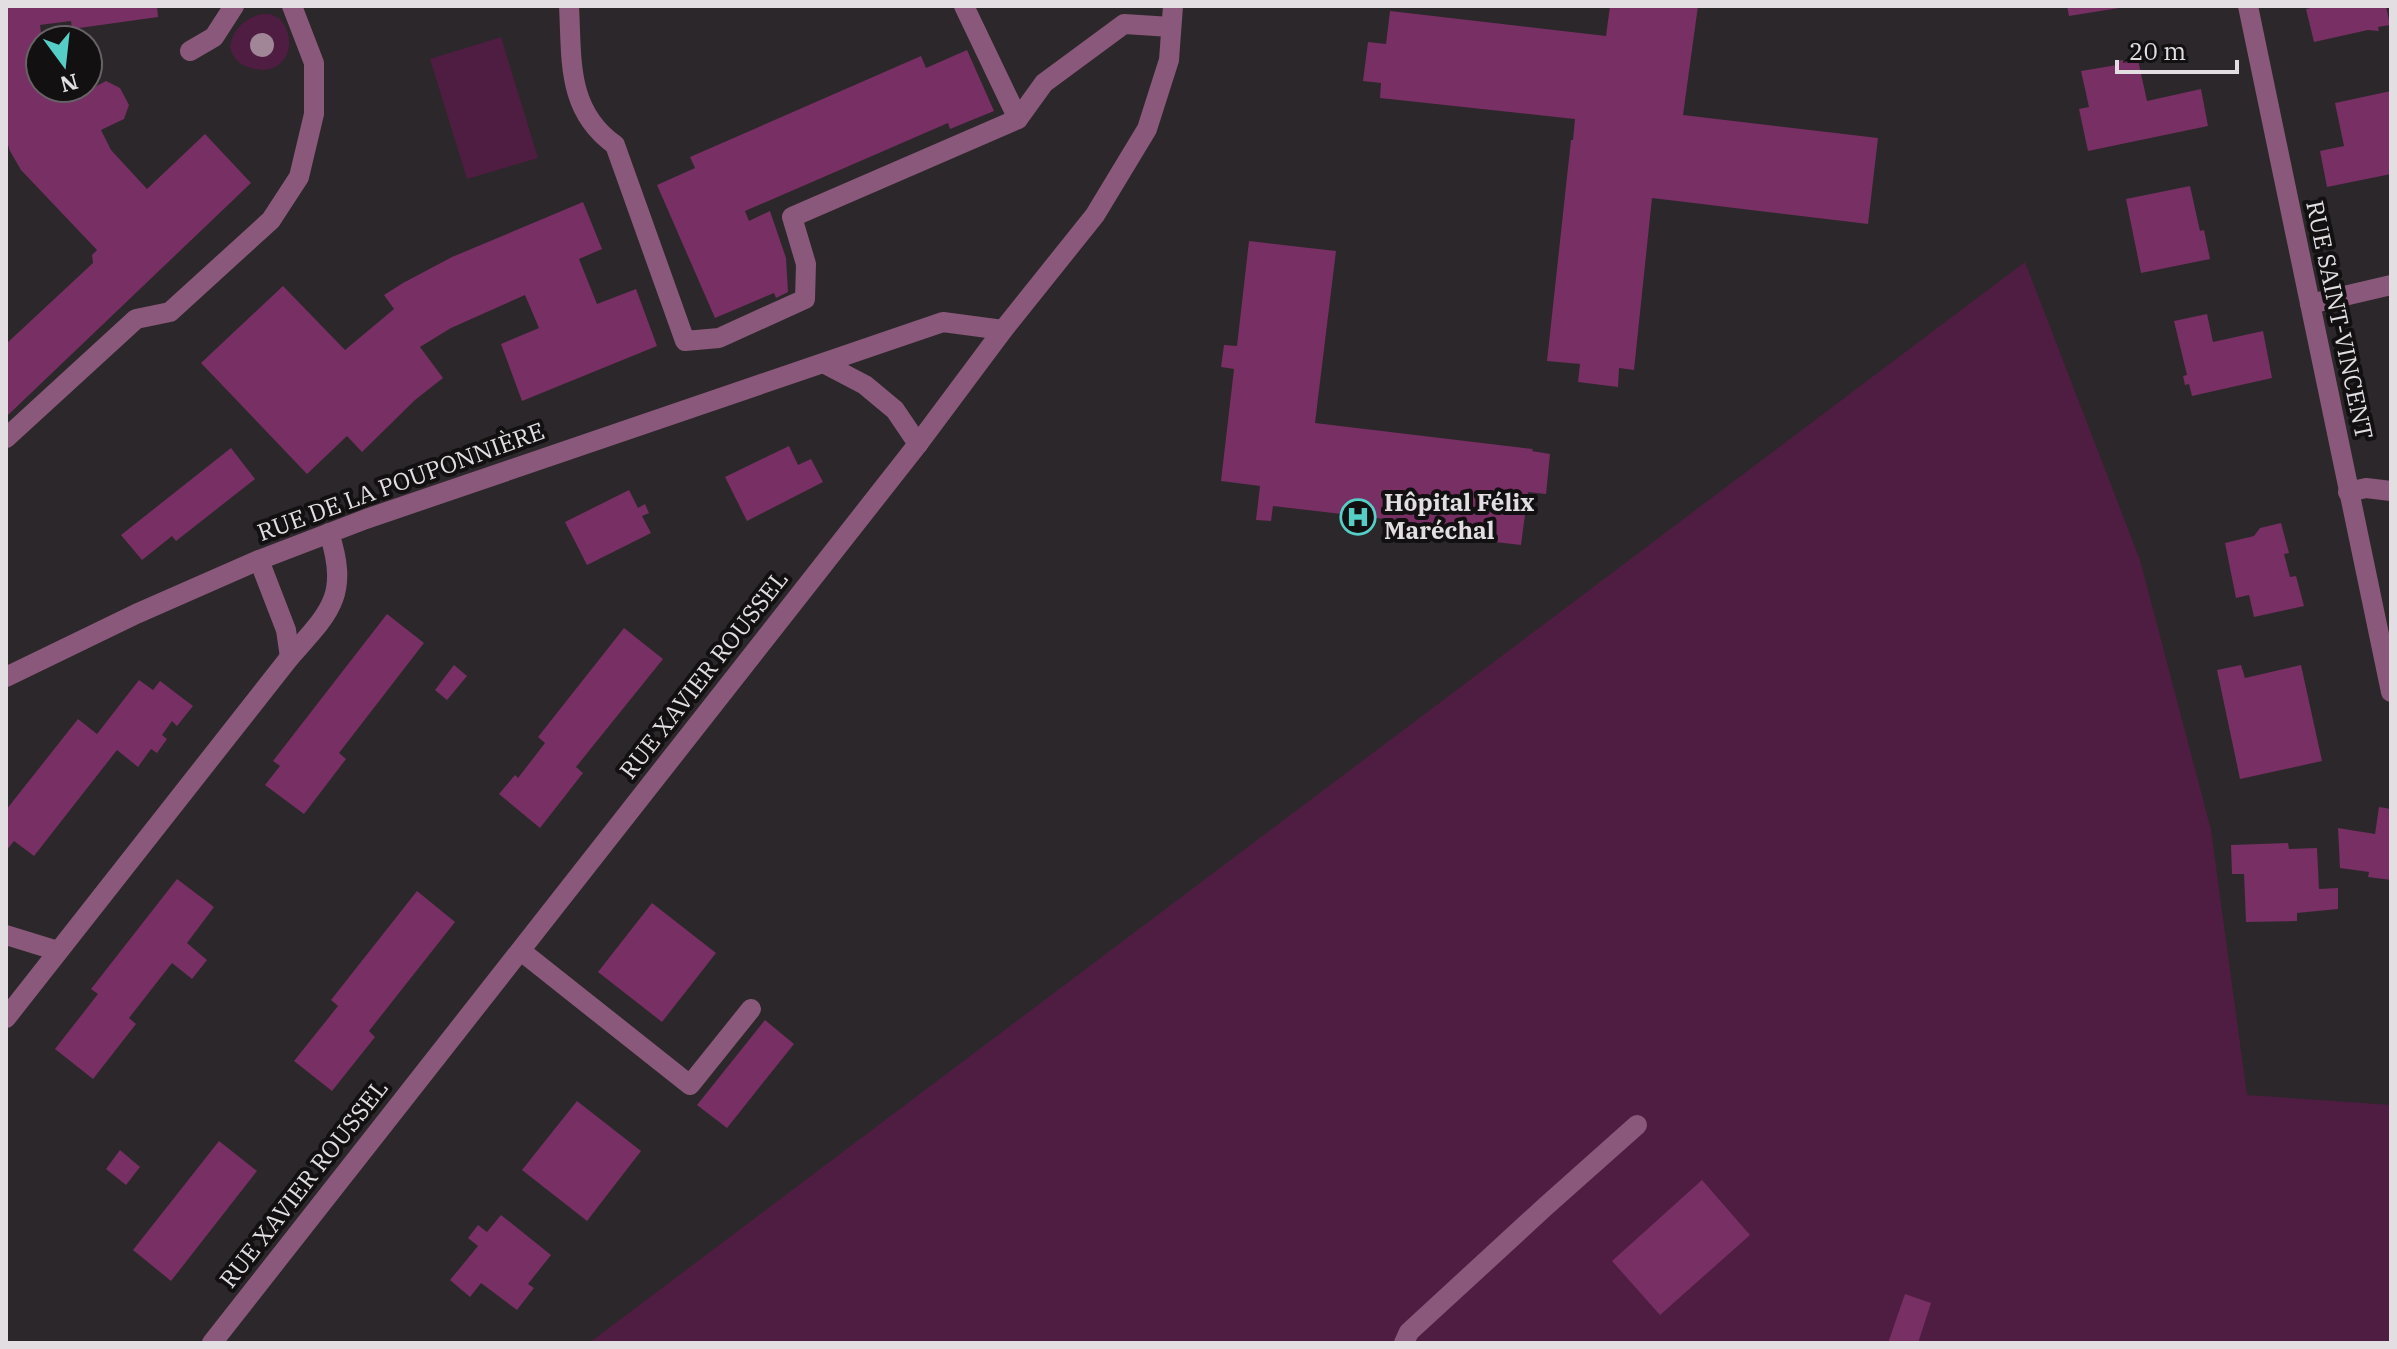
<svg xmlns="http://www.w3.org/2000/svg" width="2397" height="1349" viewBox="0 0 2397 1349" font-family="'IBM Plex Serif',serif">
<rect width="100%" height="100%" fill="#2c272a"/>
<g fill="#4f1d42">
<path d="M261,14H270L279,18C300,40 287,79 251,68C240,65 233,59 230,47C232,30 244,19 261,14Z"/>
<path d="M501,37L538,158L467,179L430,59Z"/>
<path d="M2025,262L2140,560L2211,830L2247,1095L2391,1105V1343H589Z"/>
</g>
<g fill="#772f64">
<path d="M6,6H157L158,17L72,29L71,21L40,25L42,40H40V88H80L83,93L106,81L120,88L129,105L124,119L101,130L111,150L147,189L205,134L251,183L8,415L6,412V344L93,263L92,255L97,250L21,170L10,151L6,139Z"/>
<path d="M1610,6H1698L1683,115L1878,138L1868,224L1652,198L1634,370L1619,368L1618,387L1578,382L1580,364L1547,361L1571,140H1573L1575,119L1380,98L1381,83L1363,81L1368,42L1386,44L1390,11L1606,36Z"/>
<path d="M2067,6H2119V8L2069,16Z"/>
<path d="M2320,6H2386L2390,25L2378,27L2379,31L2368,30L2314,42L2306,9Z"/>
<path d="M967,50L994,111L950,129L948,123L745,211L749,221L770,211L786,258L788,292L776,298L774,293L715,318L657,185L695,168L690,157L921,56L926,68Z"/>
<path d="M2123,60V63L2138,60L2147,101L2201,89L2208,126L2088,151L2079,109L2089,107L2081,71L2117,65L2116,61Z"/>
<path d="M2391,91V174L2327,187L2320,151L2344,146L2335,103Z"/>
<path d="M2190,186L2200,231L2204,230L2210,259L2141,273L2126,199Z"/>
<path d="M583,202L602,249L579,259L597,304L636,289L657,346L522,401L501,344L539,328L525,295L451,328L420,347L443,378L415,400L362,452L347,436L307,474L201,363L283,286L345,350L394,309L384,295L403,283L452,257Z"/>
<path d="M1249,241L1336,251L1315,423L1533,449L1532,451L1550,454L1546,494L1528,492L1521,545L1478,540L1479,530L1273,506L1271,521L1256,520L1260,486L1221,481L1234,369L1221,367L1224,345L1237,346Z"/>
<path d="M2207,314L2213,342L2263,331L2272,378L2192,396L2189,384L2185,385L2183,376L2187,375L2174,321Z"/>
<path d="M789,446L798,465L811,459L823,482L747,521L725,477Z"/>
<path d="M231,448L255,479L176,541L172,536L142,560L121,535Z"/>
<path d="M629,490L638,508L645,504L649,513L642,516L651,533L587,565L565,522Z"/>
<path d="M2281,523L2289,553L2284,554L2290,577L2296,576L2304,606L2254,617L2249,595L2236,598L2225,543L2254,536L2260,528Z"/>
<path d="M387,614L424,643L339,753L346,759L304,814L265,785L280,766L273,761Z"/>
<path d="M624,628L663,659L576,767L583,773L540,828L499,794L515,775L518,778L545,743L538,737Z"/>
<path d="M454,665L467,676L447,700L435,690Z"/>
<path d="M2241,665L2245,678L2301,665L2322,761L2240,779L2217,670Z"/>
<path d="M139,680L153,690L160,681L193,706L177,726L172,721L162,735L167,739L157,753L151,749L138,767L117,750L34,856L14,841L6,851V810L78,719L97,734Z"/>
<path d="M2379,807L2391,809V880L2368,877L2369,872L2340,868L2338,828L2375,834Z"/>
<path d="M2288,843L2289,849L2317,848L2319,889L2338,888V909L2297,913V921L2246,922L2244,874H2232L2231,845Z"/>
<path d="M177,879L214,907L187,943L207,960L192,979L172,963L129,1018L136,1024L93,1079L55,1049L98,994L91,989Z"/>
<path d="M417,891L455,922L369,1031L375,1037L332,1091L294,1061L338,1006L331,1000Z"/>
<path d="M652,903L716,953L662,1022L598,972Z"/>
<path d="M765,1020L794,1044L727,1128L697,1105Z"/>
<path d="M577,1101L641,1151L587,1221L522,1170Z"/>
<path d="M219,1141L257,1171L171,1281L133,1250Z"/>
<path d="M120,1150L140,1167L126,1185L106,1169Z"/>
<path d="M1702,1180L1750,1235L1660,1315L1612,1261Z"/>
<path d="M501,1215L551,1255L528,1284L534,1288L517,1310L481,1283L470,1297L450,1280L478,1246L468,1238L478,1225L487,1232Z"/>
<path d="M1905,1294L1931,1303L1918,1343H1888Z"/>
</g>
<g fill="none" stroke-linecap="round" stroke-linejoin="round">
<g stroke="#8a587a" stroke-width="20">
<path d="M569,6C572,59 566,110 615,145L685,341L719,338L805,299L806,264L792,217L1018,119L1044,83L1124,24L1171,27"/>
<path d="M964,6L1018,119"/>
<path d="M190,51L214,37L234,6"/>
<path d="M6,438L136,319L170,312L271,220L299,177L314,114V63L292,6"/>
<path d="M2348,492L2366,488L2391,491"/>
<path d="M521,951L690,1085L751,1009"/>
<path d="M1404,1343L1409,1332L1546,1206L1637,1125"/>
</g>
<g stroke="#8a587a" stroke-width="20">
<path d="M2248,6L2391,692"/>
<path d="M2310,304L2391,285"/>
<path d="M825,364L865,385L895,410L918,444"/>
<path d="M259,560L286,630L290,657"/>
<path d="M6,677L136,614L259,560L366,519L943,322L1003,330"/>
<path d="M6,935L58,951"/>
<path d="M6,1018L290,657C329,613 350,596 329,533"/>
<path d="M212,1343L918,444L1003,330L1095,215L1147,129L1169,60L1173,6"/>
</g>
</g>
<circle fill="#a08697" cx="262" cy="45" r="12"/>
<defs>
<symbol id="hospital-ring" viewBox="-11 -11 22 22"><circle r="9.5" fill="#131012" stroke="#55cec6" stroke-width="1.5"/><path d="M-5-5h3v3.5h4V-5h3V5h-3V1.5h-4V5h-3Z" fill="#55cec6"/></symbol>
</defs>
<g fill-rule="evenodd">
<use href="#hospital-ring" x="1338" y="497" width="40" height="40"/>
</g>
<g text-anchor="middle" stroke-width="8" stroke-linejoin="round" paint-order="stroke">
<g font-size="24" fill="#e2dee1" stroke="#131012">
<text transform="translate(2339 320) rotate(78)" y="8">RUE SAINT-VINCENT</text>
<text transform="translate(401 482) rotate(-20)" y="8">RUE DE LA POUPONNIÈRE</text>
<text transform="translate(704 675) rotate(-52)" y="8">RUE XAVIER ROUSSEL</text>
<text transform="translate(304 1184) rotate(-52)" y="8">RUE XAVIER ROUSSEL</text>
</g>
<g font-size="24" font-weight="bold" fill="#e2dee1" stroke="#131012" text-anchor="start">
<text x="1384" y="511">Hôpital Félix<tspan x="1384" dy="28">Maréchal</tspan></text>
</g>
</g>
<rect width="2397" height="1349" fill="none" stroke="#e2dee1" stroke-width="16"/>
<g transform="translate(64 64) rotate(165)"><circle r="38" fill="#131012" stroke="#666265" stroke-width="2"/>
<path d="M0-6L14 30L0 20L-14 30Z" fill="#55cec6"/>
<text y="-12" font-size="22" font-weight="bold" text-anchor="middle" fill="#e2dee1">N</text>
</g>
<path d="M2117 60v12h120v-12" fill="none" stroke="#e2dee1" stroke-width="4"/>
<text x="2129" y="60" font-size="24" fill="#e2dee1" stroke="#131012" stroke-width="6" paint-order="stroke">20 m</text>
</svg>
